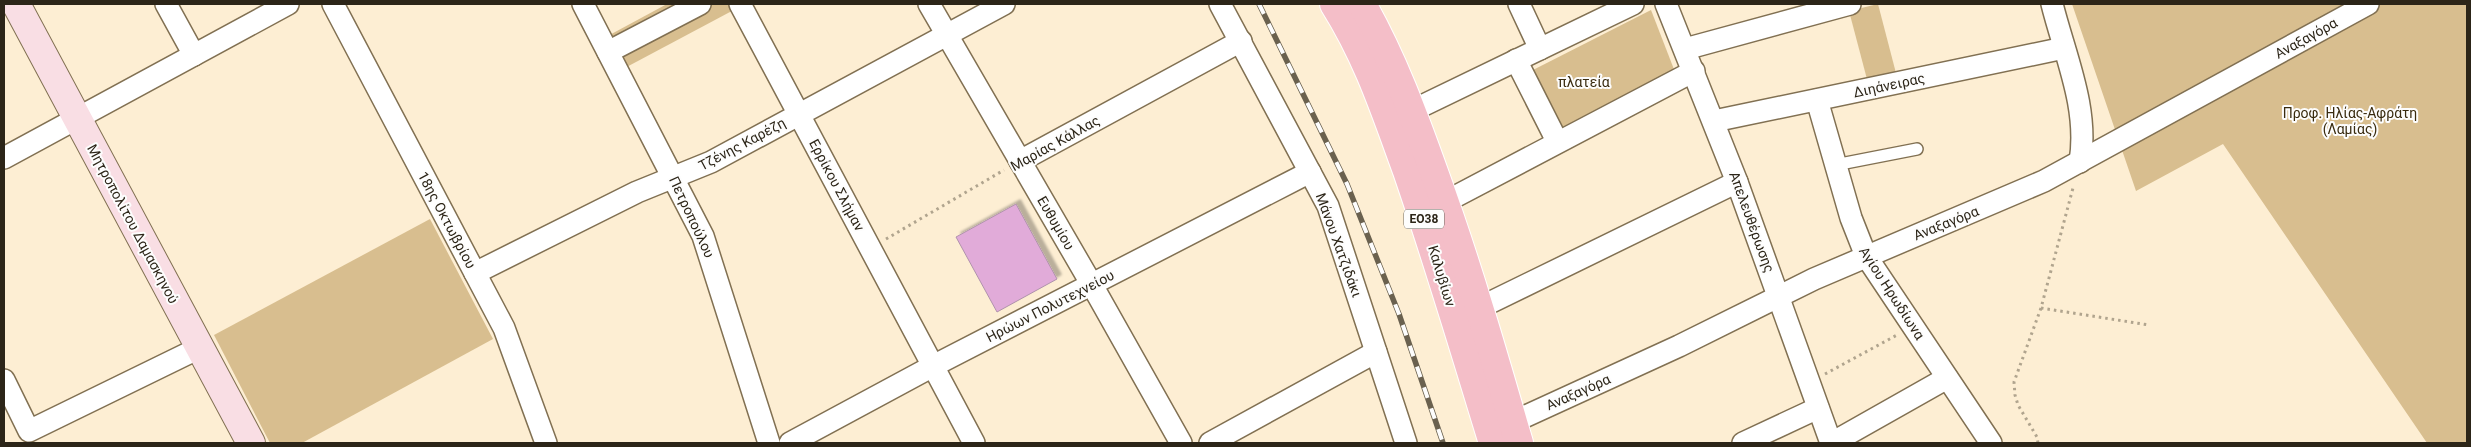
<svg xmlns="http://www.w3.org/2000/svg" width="2471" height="447" viewBox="0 0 2471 447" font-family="Roboto,sans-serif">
<defs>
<filter id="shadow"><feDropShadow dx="4.5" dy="-4.5" stdDeviation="1" flood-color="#0004"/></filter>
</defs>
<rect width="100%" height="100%" fill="#fdeed3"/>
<g fill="#d8be8f">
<path d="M667,4H745L621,70L604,38Z"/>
<path d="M1878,4L1897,77L1868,83L1849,11Z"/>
<path d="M2072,4H2467V443H2427L2223,144L2136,191Z"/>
<path d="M1651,10L1675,72L1564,132L1533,70Z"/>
<path d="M430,219L493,339L302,443H270L214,335Z"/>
</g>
<path fill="#e1abd9" stroke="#b093ac" filter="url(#shadow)" d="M1016,204L1057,279L997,312L956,237Z"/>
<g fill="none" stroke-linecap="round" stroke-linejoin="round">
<defs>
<path id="lane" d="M1835,165L1917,149"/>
<g id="street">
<path d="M166,4L194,55"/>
<path d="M333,4L504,328L546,443"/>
<path d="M583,4L703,236L769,443"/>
<path d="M740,4L974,443"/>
<path d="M929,4L1092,285L1181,443"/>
<path d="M1220,4L1328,206L1406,443"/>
<path d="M1519,4L1540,49"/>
<path d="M1666,4L1737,182L1831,443"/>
<path d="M2052,4C2065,56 2089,108 2080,162"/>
<path d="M1685,49L1850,4"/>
<path d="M608,52L700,4"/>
<path d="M1516,60L1557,141"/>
<path d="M1817,100L1851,218L1866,256L1991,443"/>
<path d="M1397,118L1633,4"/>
<path d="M1714,121L2064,48"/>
<path d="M4,158L288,4"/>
<path d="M1020,161L1241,41"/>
<path d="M1445,202L1694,71"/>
<path d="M475,273L637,192L711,162L1004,4"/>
<path d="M1479,308L1737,182"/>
<path d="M4,380L29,431L199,348"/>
<path d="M1513,422L1679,346L1814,279L2044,181L2368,4"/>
<path d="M790,443L933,366L1310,172"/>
<path d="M1210,443L1376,352"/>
<path d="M1743,443L1818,408"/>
<path d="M1832,443L1947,378"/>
</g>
<path id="secondary" d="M16,4L251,443"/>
<g id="primary">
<path d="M1334,4C1368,58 1385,111 1407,171C1438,261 1465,352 1493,443"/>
<path d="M1362,4C1393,59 1414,116 1435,175C1467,263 1493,353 1519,443"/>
</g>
</defs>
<use href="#lane" stroke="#817052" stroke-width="14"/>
<use href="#street" stroke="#817052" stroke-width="24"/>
<use href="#secondary" stroke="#817052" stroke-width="30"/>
<use href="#primary" stroke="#fff" stroke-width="30"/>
<g stroke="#b0a48e" stroke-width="3" stroke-dasharray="2.5 4" stroke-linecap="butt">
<path d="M886,239L1004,170"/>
<path d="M2041,308L2149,325"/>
<path d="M1825,374L1897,335"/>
<path d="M2038,443L2037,437L2018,405L2015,395L2014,382L2041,308L2073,188"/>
</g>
<use href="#lane" stroke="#fff" stroke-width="11"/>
<use href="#street" stroke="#fff" stroke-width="21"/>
<use href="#secondary" stroke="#f9dee4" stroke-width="28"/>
<use href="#primary" stroke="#f4bec8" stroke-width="28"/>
<defs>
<path id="rail" d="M1259,4L1347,184L1399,314L1443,443"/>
</defs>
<use href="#rail" stroke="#6a614f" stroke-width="5.5"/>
<use href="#rail" stroke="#fdfdfd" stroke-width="4" stroke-dasharray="11" stroke-linecap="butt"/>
</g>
<g text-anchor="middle" stroke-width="4" stroke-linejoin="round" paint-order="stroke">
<rect fill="#fdfdfd" stroke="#6b665d" stroke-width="1" x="1404" y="209.5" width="40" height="19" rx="4"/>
<g font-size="12" font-weight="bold" fill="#2c2518">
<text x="1424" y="223">ΕΟ38</text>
</g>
<g font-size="14" fill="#2c2518" stroke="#fdfdfd">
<text transform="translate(2306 38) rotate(-29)" y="5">Αναξαγόρα</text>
<text transform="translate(1889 85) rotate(-12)" y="5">Διηάνειρας</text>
<text transform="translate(1055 143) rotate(-29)" y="5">Μαρίας Κάλλας</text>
<text transform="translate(742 144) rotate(-28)" y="5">Τζένης Καρέζη</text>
<text transform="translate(837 185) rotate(62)" y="5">Ερρίκου Σλήμαν</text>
<text transform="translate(692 217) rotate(65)" y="5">Πετροπούλου</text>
<text transform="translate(447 220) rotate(62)" y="5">18ης Οκτωβρίου</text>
<text transform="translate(1752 222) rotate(70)" y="5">Απελευθέρωσης</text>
<text transform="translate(1056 223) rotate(60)" y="5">Ευθυμίου</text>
<text transform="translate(1946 223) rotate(-22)" y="5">Αναξαγόρα</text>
<text transform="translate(133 224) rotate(62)" y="5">Μητροπολίτου Δαμασκηνού</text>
<text transform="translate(1339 245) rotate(70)" y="5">Μάνου Χατζιδάκι</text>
<text transform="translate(1442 276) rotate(73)" y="5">Καλυβίων</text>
<text transform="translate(1892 293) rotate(57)" y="5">Αγίου Ηρωδίωνα</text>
<text transform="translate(1050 306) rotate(-27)" y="5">Ηρώων Πολυτεχνείου</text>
<text transform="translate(1578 392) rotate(-24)" y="5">Αναξαγόρα</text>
</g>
<g font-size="14" fill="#392b0f" stroke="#fdfdfd">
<text x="1584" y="87">πλατεία</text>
<text x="2350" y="118">Προφ. Ηλίας-Αφράτη<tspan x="2350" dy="16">(Λαμίας)</tspan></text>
</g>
</g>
<rect width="2471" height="447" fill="none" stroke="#2c2518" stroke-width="10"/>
</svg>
